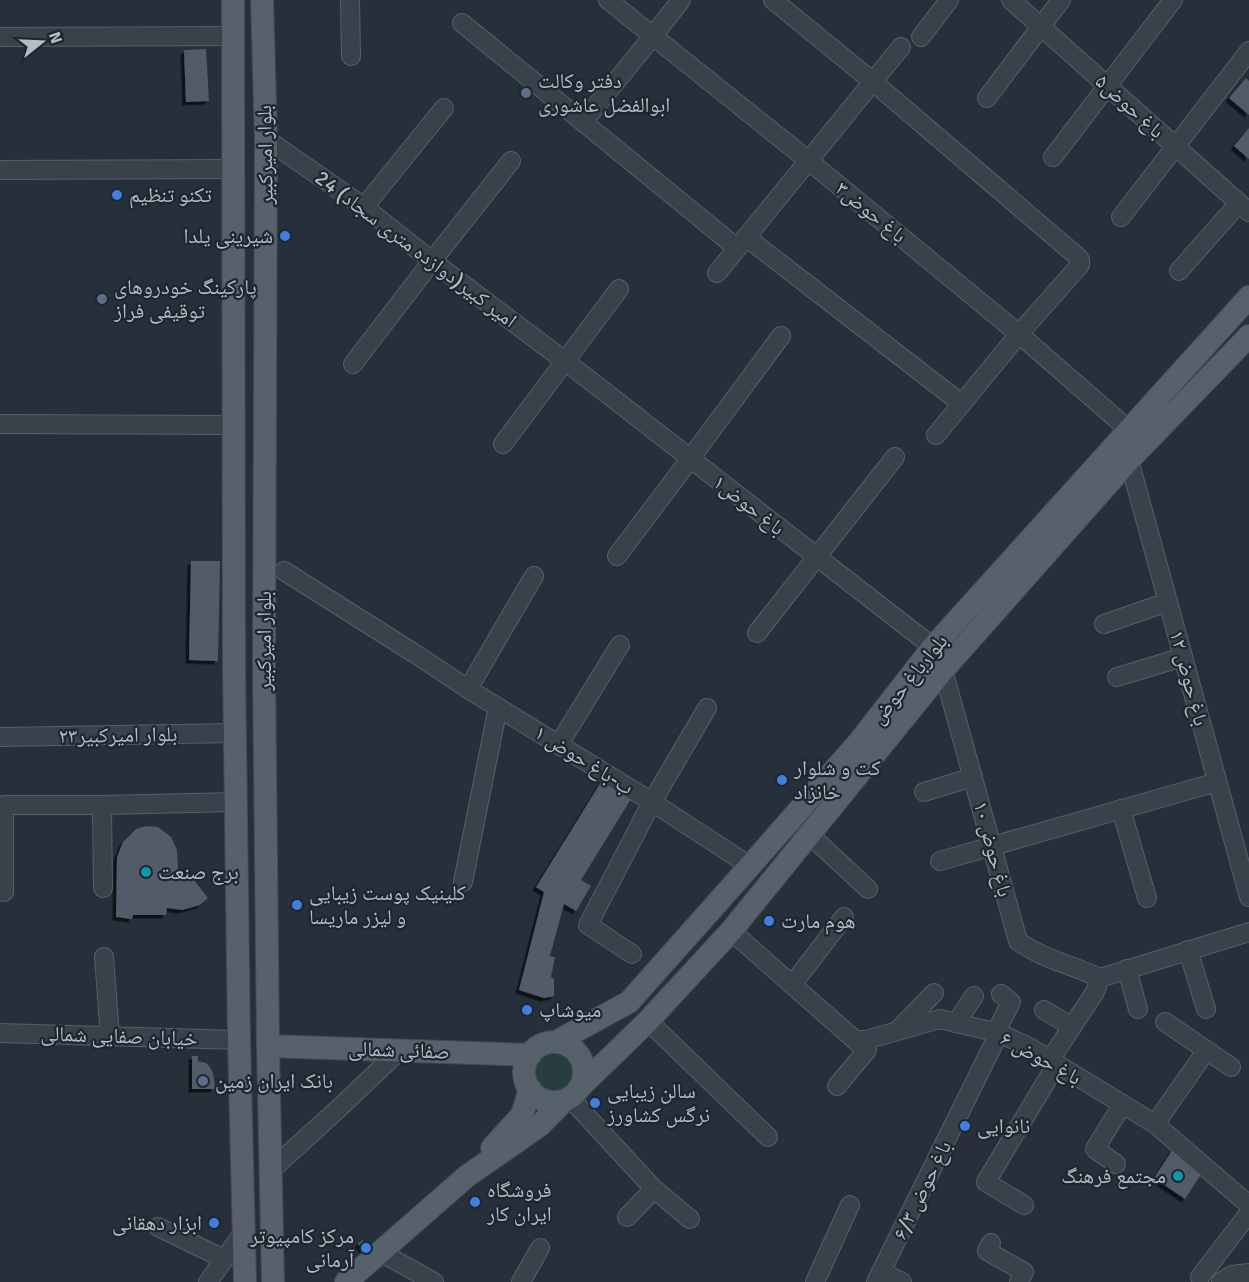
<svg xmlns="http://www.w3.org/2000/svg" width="1249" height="1282" viewBox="0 0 1249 1282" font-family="Signika,'Noto Naskh Arabic',sans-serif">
<defs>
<filter id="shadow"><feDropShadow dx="-3.5" dy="3.5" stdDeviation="0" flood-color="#0009"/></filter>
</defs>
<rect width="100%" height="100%" fill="#25303b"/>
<circle fill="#283d3d" cx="555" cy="1072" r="21"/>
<g fill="#515b68" filter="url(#shadow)">
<path d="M206,49L209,101L186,102L184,50Z"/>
<path d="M1246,78L1249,81V115L1229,98Z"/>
<path d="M1249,128V159L1234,146Z"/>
<path d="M191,561H220L218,661L189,660Z"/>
<path d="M611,766L636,781L639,786L581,880L591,886L576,911L564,904L550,956L555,957L551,977L554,979V996L544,998L519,990L544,892L536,887Z"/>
<path d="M146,826L158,827L171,837L177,850L178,867L175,873L187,871L208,898L200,905L182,910L167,908L166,915H133L132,919L116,917L117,857L123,842L136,829Z"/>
<path d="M192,1056H198V1061L206,1063L210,1067L213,1073L215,1089H192Z"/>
<path d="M1173,1149L1202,1173L1185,1199L1154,1178Z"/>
<path d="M362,1240L373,1251L369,1256L358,1244Z"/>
</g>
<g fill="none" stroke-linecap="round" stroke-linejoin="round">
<defs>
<g id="minor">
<path d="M350,0L351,56"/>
<path d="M608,0L809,161L1019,334L1129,430"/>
<path d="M773,0L872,81L1078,257L1080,260V265L1019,334L936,435"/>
<path d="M1011,0L1249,212"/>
<path d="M462,23L737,248"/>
<path d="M0,37L233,36"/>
<path d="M921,37L949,0"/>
<path d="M987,98L1061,0"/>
<path d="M583,122L653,36L681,0"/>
<path d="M266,139L364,207L432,261L565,361L933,647"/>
<path d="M1053,157L1173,0"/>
<path d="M0,170L233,169"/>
<path d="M364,207L444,108"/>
<path d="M1121,217L1249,51"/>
<path d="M746,237L962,404"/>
<path d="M1179,271L1239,203"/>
<path d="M717,273L901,47"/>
<path d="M353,364L432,261L511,161"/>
<path d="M0,424L234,425"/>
<path d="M503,444L619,289"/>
<path d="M1129,460L1249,897"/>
<path d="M617,556L690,459L781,336"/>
<path d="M284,571L417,655L468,689L652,802L750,866"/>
<path d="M1104,624L1168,602"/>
<path d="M757,633L895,457"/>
<path d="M943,670L1018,941C1042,959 1073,965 1100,978"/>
<path d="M1117,677L1183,657"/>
<path d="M468,689L534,576"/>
<path d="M0,737L236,733"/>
<path d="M559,744L620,645"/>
<path d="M924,792L973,777"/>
<path d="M102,805L103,888"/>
<path d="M1121,809L1147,898"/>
<path d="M810,835L868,889"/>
<path d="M940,861L1217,782"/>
<path d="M463,882L498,707"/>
<path d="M4,892V805H102L236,802"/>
<path d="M731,931L855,1040H866L940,1019L999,1033L1029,1047L1155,1124L1249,1205"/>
<path d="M1188,950L1206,1009"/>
<path d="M632,954L588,925L652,802L707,708"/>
<path d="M104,957L110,1036"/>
<path d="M1127,969L1138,1009"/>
<path d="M1100,978L1249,932"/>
<path d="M792,985L844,917"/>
<path d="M1044,1010L1072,1027"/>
<path d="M648,1021L768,1137"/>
<path d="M1165,1022L1231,1067"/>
<path d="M956,1023L974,996"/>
<path d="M897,1031L934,993"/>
<path d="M996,1032L1011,1002L1001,994"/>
<path d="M0,1033L239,1040"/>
<path d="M1050,1060L1095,992L1100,978"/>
<path d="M837,1086L867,1050L855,1040"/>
<path d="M570,1098L654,1189L690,1219"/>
<path d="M1155,1124L1206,1051"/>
<path d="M1116,1164L1095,1149L1122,1105"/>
<path d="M271,1170L337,1110L400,1050"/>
<path d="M1024,1205L986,1182L1056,1065"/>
<path d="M627,1217L654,1189"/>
<path d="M158,1227L224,1259"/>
<path d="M991,1243L987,1251L1024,1272L1019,1282"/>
<path d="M380,1252L434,1282"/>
<path d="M881,1272L902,1282"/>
<path d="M1200,1277L1249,1213"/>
<path d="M208,1282L243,1233"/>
<path d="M521,1282L540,1248"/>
<path d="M815,1282L850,1205"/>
<path d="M876,1282L999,1033"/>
<path d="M1221,1282L1232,1275L1249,1273"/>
</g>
<g id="major">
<path d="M233,0L234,668L239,1040L245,1282"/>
<path d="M262,0L266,139L264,669L268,1046L273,1282"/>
<path d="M556,1042L629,1002L750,866L859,742L933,647L1249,297"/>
<circle cx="554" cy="1072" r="30"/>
<path d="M268,1046L530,1055"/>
<path d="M581,1086L648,1021L731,931L943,670L1129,460L1249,336"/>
<path d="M492,1148L522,1115L530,1089"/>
<path d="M346,1282L467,1176L539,1126L564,1101"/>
</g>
</defs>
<use href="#minor" stroke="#576069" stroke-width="20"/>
<use href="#major" stroke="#424b54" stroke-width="24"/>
<use href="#minor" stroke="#39424b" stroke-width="18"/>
<use href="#major" stroke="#57616b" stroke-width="22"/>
</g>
<g fill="#5c6f8a" stroke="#1e2730" stroke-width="2">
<circle cx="526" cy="93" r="6"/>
<circle cx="102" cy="299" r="6"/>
<circle cx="203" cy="1081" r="6"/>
</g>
<g fill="#3f7fe0" stroke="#1e2730" stroke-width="2">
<circle cx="117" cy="195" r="6"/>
<circle cx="285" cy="236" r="6"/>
<circle cx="782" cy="780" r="6"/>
<circle cx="297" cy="905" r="6"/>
<circle cx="769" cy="921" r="6"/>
<circle cx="527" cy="1010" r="6"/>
<circle cx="595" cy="1103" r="6"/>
<circle cx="965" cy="1126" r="6"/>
<circle cx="475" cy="1202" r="6"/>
<circle cx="214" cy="1223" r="6"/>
<circle cx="366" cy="1248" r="6"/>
</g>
<g fill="#0f9aa8" stroke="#1e2730" stroke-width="2">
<circle cx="146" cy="872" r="6"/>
<circle cx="1178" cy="1176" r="6"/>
</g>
<g text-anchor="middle" stroke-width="4.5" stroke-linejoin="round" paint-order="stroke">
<g font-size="21" fill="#b4bdc6" stroke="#1e2730" text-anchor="start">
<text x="538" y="88">دفتر وکالت<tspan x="538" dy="24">ابوالفضل عاشوری</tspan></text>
<text x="129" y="202">تکنو تنظیم</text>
<text x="273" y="243" text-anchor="end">شیرینی یلدا</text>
<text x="114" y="294">پارکینگ خودروهای<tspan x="114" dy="24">توقیفی فراز</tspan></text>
<text x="794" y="775">کت و شلوار<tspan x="794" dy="24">خانزاد</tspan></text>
<text x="158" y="879">برج صنعت</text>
<text x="309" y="900">کلینیک پوست زیبایی<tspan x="309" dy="24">و لیزر ماریسا</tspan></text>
<text x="781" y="928">هوم مارت</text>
<text x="539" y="1017">میوشاپ</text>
<text x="215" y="1088">بانک ایران زمین</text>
<text x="607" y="1098">سالن زیبایی<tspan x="607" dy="24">نرگس کشاورز</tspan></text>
<text x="977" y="1133">نانوایی</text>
<text x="1166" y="1183" text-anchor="end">مجتمع فرهنگ</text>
<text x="487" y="1197">فروشگاه<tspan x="487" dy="24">ایران کار</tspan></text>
<text x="202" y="1230" text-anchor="end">ابزار دهقانی</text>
<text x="354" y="1243" text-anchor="end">مرکز کامپیوتر<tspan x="354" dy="24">آرمانی</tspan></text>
</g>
<g font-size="21" fill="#b4bdc6" stroke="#1e2730">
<text transform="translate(1130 106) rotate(42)" y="7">باغ حوض۵</text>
<text transform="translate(265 155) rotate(-91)" y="7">بلوار امیرکبیر</text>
<text transform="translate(871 212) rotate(39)" y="7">باغ حوض۳</text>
<text transform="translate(416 249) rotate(37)" y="7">24 امیر کبیر(دوازده متری سجاد)</text>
<text transform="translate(749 505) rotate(38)" y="7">باغ حوض۱</text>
<text transform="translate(264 641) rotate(-90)" y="7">بلوار امیرکبیر</text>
<text transform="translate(1189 678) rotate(75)" y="7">۱۲ باغ حوض</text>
<text transform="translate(909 679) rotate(-51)" y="7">بلوارباغ حوض</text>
<text transform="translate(118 735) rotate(-1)" y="7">۲۳بلوار امیرکبیر</text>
<text transform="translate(584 760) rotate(32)" y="7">۱ ب-باغ حوض</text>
<text transform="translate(993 849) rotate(75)" y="7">۱۰ باغ حوض</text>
<text transform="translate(119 1036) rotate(2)" y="7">خیابان صفایی شمالی</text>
<text transform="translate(399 1050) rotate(2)" y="7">صفائی شمالی</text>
<text transform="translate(1041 1058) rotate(29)" y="7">۶ باغ حوض</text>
<text transform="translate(922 1190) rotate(-64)" y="7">۶/۳ باغ حوض</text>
</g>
</g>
<g transform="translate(42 42) rotate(72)" stroke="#1e2730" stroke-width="4.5" paint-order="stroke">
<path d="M0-4.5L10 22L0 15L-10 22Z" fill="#b4bdc6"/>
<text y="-9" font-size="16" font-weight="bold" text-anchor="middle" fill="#b4bdc6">N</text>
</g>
</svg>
